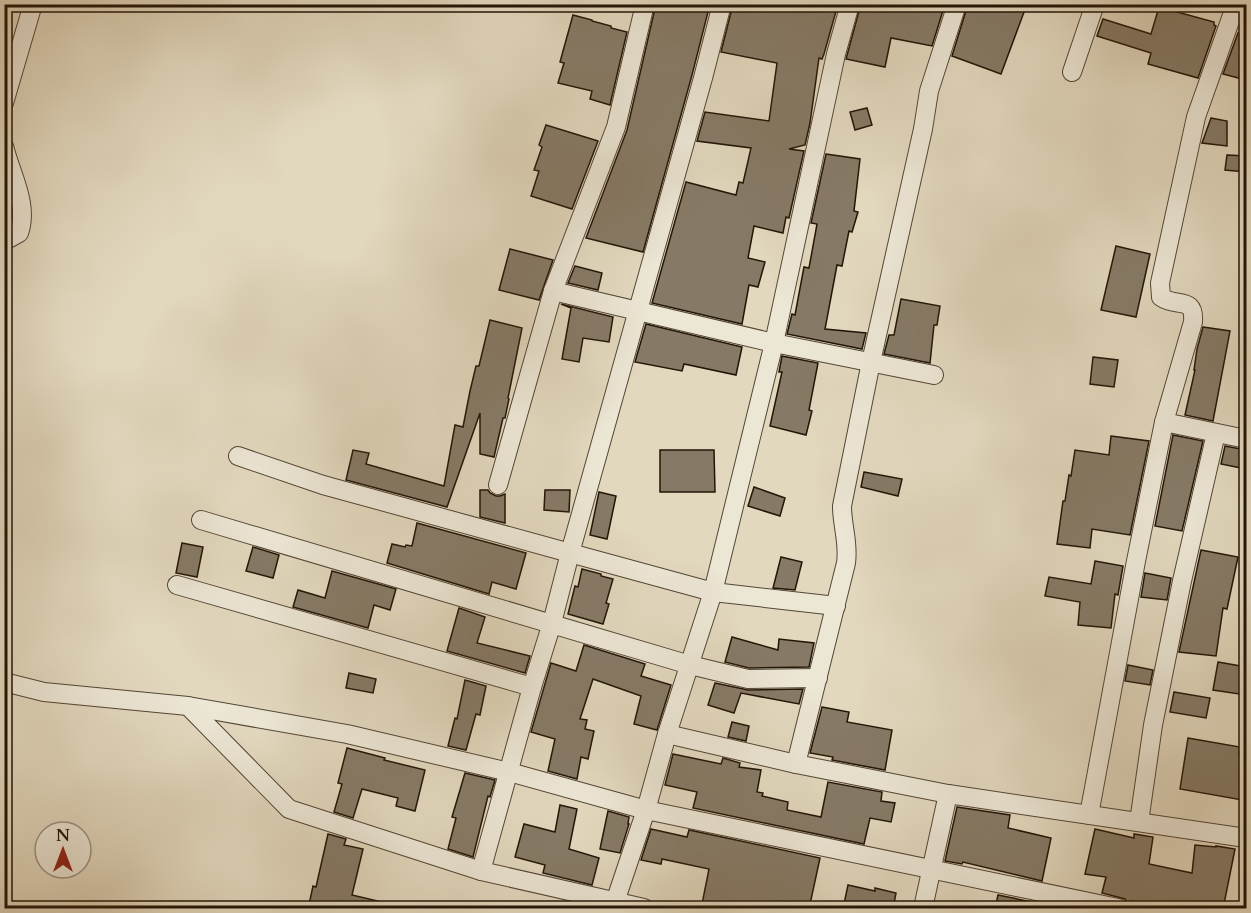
<svg xmlns="http://www.w3.org/2000/svg" width="1251" height="913" viewBox="0 0 1251 913" font-family="Cardo,serif">
<rect width="100%" height="100%" fill="#e2d8be"/>
<filter id="stains"><feTurbulence type="fractalNoise" baseFrequency=".00333" numOctaves="4"/><feColorMatrix values="0 0 0 0 .2 0 0 0 0 .09 0 0 0 0 .02 0 0 0 .5 -.17"/></filter>
<radialGradient id="worn" r=".72"><stop offset=".6" stop-color="#630" stop-opacity="0"/><stop offset="1" stop-color="#630" stop-opacity=".3"/></radialGradient>
<g fill="#867a66" stroke="#231507" stroke-width="1.5">
<path d="M656,4H710L692,75L643,252L586,238L627,130Z"/>
<path d="M733,4H838L824,54L822,59L819,58L810,123L805,145L789,149L804,151L789,218L786,217L783,233L754,226L748,258L765,262L758,287L749,285L742,324L652,303L686,182L736,195L739,182L743,183L751,148L697,141L705,112L769,121L777,63L721,52Z"/>
<path d="M861,4H886L904,8L905,4H945L932,46L891,38L885,67L846,59Z"/>
<path d="M968,4H1027L1001,74L952,56Z"/>
<path d="M1159,7L1214,22V25L1216,26L1198,78L1148,64L1151,53L1097,36L1103,19L1151,34Z"/>
<path d="M573,15L592,20V21L611,26V28L627,32L610,105L590,99L592,91L558,83L564,63L560,62Z"/>
<path d="M1238,33L1246,36V80L1223,74Z"/>
<path d="M867,108L872,125L855,130L850,112Z"/>
<path d="M1211,118L1227,121V146L1202,143Z"/>
<path d="M546,125L598,141L572,209L531,196L539,171L534,170L542,147L539,145Z"/>
<path d="M826,154L860,159L854,211L858,212L852,232L849,231L842,266L837,265L825,329L866,333L862,349L787,334L792,314L795,315L804,267L809,268L817,224L811,223Z"/>
<path d="M1227,155L1246,156V172L1225,170Z"/>
<path d="M1116,246L1150,254L1136,317L1101,310Z"/>
<path d="M510,249L553,260L539,300L499,290Z"/>
<path d="M575,266L602,273L598,290L568,283Z"/>
<path d="M901,299L940,306L937,325H934L930,363L884,354L889,335H894Z"/>
<path d="M561,304L613,317L609,342L583,338L579,362L562,359L571,308Z"/>
<path d="M490,320L522,328L508,398L509,399L505,418H503L494,457L480,454V413L447,507L346,480L353,450L369,453L366,464L444,486L455,425L463,427L470,391L476,366H479Z"/>
<path d="M646,324L742,347L736,375L684,364L682,371L635,362Z"/>
<path d="M1203,327L1230,331L1213,421L1185,415L1195,370H1194L1197,349Z"/>
<path d="M782,356L818,363L809,410L812,411L806,435L770,426L782,372H779Z"/>
<path d="M1093,357L1118,360L1114,387L1090,384Z"/>
<path d="M1173,435L1203,441L1182,531L1155,526Z"/>
<path d="M1111,436L1149,441L1130,535L1092,529L1090,548L1057,544L1063,501H1065L1069,475L1071,476L1075,450L1109,455Z"/>
<path d="M1225,446L1246,450V469L1221,464Z"/>
<path d="M660,450H714L715,492H660Z"/>
<path d="M864,472L902,479L898,496L861,487Z"/>
<path d="M754,487L785,498L780,516L748,506Z"/>
<path d="M480,490H488L490,493L496,496H500L505,494V523L480,517Z"/>
<path d="M545,490H570L569,512L544,510Z"/>
<path d="M599,492L616,496L607,539L590,535Z"/>
<path d="M417,523L526,553L516,589L492,582L489,594L387,563L392,544L405,547L406,545L412,546Z"/>
<path d="M182,543L203,547L197,577L176,573Z"/>
<path d="M253,547L279,555L273,578L246,571Z"/>
<path d="M1201,550L1238,557L1227,609L1223,608L1216,656L1179,652Z"/>
<path d="M781,557L802,562L795,590L773,588Z"/>
<path d="M1095,561L1123,566L1118,595L1115,594L1111,628L1078,625L1080,602L1045,596L1049,577L1091,584Z"/>
<path d="M582,569L601,574V576L613,579L606,603L609,604L603,624L568,614L575,586L578,587Z"/>
<path d="M332,571L396,589L390,610L374,605L368,628L293,607L298,590L325,598Z"/>
<path d="M1145,573L1171,578L1167,600L1141,597Z"/>
<path d="M459,608L485,617L477,643L530,656L525,673L447,651Z"/>
<path d="M732,637L778,650L779,639L814,643L809,667L749,668L725,662Z"/>
<path d="M584,645L645,664L641,676L671,685L657,730L634,724L641,696L593,679L580,719L587,720L585,729L594,731L588,759L581,757L577,779L548,771L555,739L531,732L551,663L576,671Z"/>
<path d="M1218,662L1246,667V695L1213,690Z"/>
<path d="M1128,665L1153,670L1150,685L1125,681Z"/>
<path d="M349,673L376,679L373,693L346,688Z"/>
<path d="M465,680L486,686L480,715L476,714L466,750L448,746L455,718L457,719Z"/>
<path d="M715,683L748,690L803,689L799,704L741,693L734,713L708,705Z"/>
<path d="M1174,692L1210,698L1206,718L1170,712Z"/>
<path d="M822,707L849,712L847,722L892,730L885,770L832,760L833,757L810,753Z"/>
<path d="M732,722L749,726L746,741L728,737Z"/>
<path d="M1188,738L1240,747L1239,754L1246,755V776L1242,800L1180,789Z"/>
<path d="M347,748L385,758L384,760L425,770L415,811L396,806L398,798L362,789L353,818L334,812L342,784L338,783Z"/>
<path d="M673,754L721,764L723,758L740,763L739,767L761,770L757,792L763,793L762,796L788,802L787,810L821,817L828,782L882,792L881,801L895,803L891,822L870,818L864,844L693,808L697,792L665,785Z"/>
<path d="M465,773L495,780L490,797L488,796L473,857L448,849L456,818L452,817Z"/>
<path d="M560,805L577,809L569,849L599,858L592,885L543,873L545,865L515,857L524,824L555,832Z"/>
<path d="M957,807L1010,815L1008,828L1051,838L1042,881L963,862L962,864L945,861Z"/>
<path d="M608,811L629,817L628,824H629L620,853L600,849Z"/>
<path d="M651,829L687,837L689,830L820,858L809,909H701L709,869L662,859L661,864L641,860Z"/>
<path d="M1095,829L1134,838V834L1153,837L1149,864L1192,873L1195,845L1216,847V846L1235,849L1223,909H1175L1132,901L1131,909H1129L1128,904L1125,899L1102,893L1106,877L1085,874Z"/>
<path d="M328,834L346,839L344,845L363,849L352,895L382,902L381,909H308L313,886L316,887Z"/>
<path d="M848,885L875,891V888L896,893L893,909H843Z"/>
<path d="M998,895L1037,903L1035,909H995Z"/>
</g>
<g fill="none" stroke-linecap="round" stroke-linejoin="round">
<defs>
<g id="minor">
<path d="M722,4L703,78L570,553L713,592L836,606"/>
<path d="M1072,72L1095,4"/>
<path d="M4,103L33,4"/>
<path d="M4,146C11,175 29,204 19,233L10,238L4,239"/>
<path d="M553,291L774,343L934,375"/>
<path d="M1164,422L1246,439"/>
<path d="M498,485L553,291L616,127L645,4"/>
<path d="M201,520L690,665L748,679L818,678"/>
<path d="M177,585L532,687"/>
<path d="M4,682L44,692L188,706L347,734L509,772L646,810L1118,908"/>
<path d="M188,706L289,809L481,871L532,687L552,623L570,553L323,485L238,456"/>
<path d="M667,734L796,764L948,794L1246,838"/>
<path d="M796,764L846,563C849,543 842,526 842,506L871,362L923,129L929,91L957,4"/>
<path d="M1089,815L1136,561L1164,422L1193,322C1195,295 1176,308 1161,297L1160,283L1196,117L1236,4"/>
<path d="M1139,822L1153,725L1182,581L1216,433"/>
<path d="M481,871L644,908"/>
<path d="M615,902L646,810L667,734L713,592L774,343L836,54L850,4"/>
<path d="M923,908L948,794"/>
</g>
</defs>
<use href="#minor" stroke="#534635" stroke-width="20"/>
<use href="#minor" stroke="#ece6d5" stroke-width="18"/>
</g>
<rect width="1251" height="913" fill="none" stroke="#e2d8be" stroke-width="24"/>
<rect x="6" y="6" width="1239" height="901" fill="none" stroke="#231507" stroke-width="3"/>
<rect x="12" y="12" width="1227" height="889" fill="none" stroke="#231507" stroke-width="1.5"/>
<g transform="translate(63 850)"><circle r="28" fill="#ece6d5" stroke="#9c9283" stroke-width="1.5"/>
<path d="M0-4.5L10 22L0 15L-10 22Z" fill="#8f2418"/>
<text y="-9" font-size="16" font-weight="bold" text-anchor="middle" fill="#231507">N</text>
</g>
<rect width="100%" height="100%" filter="url(#stains)"/>
<rect width="100%" height="100%" fill="url(#worn)"/>
</svg>
